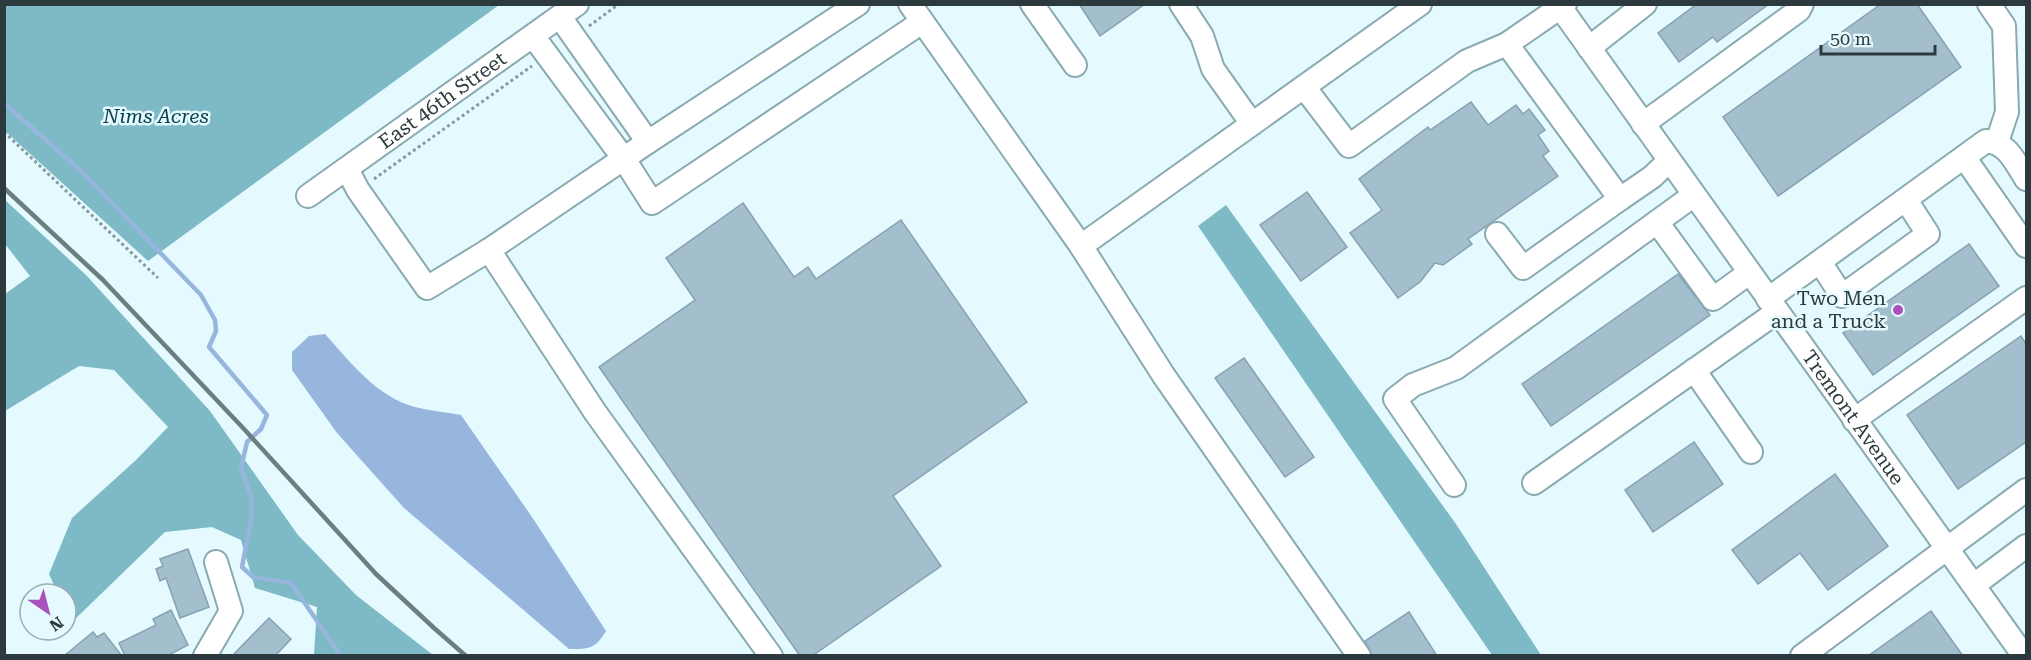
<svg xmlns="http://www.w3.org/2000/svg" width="2031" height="660" viewBox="0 0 2031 660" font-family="'Roboto Serif',serif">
<rect width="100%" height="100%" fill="#e5fafe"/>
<g fill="#7dbac6">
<path d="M5,4H499V5L148,261L5,131Z"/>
<path d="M5,200L86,275L210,411L298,535L356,595L433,655H314L317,607L255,588L241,540L212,527L165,532L71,623L66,613V594H58L49,574L72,518L136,460L168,427L114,370L79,366L5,411V294L30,276L5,244Z"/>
<path d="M1226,205L1456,524L1541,655H1492L1198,226Z"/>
</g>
<path fill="#97b6dd" d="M325,334C350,362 377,397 415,407C430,411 446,412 461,415L532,517L606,631C595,649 590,649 569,649L404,508L337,433L292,370V352L309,336Z"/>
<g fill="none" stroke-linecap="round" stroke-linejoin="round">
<path stroke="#97b6dd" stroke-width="4.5" d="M4,103L81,171L201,295L215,320L216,331L209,347L267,415L261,429L247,442L241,468L251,497V520L242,567L253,577L291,583L341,656"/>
</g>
<g fill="#a3bfce" stroke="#86a1b1" stroke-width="1.5">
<path d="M1079,4H1145L1100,36Z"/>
<path d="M1697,4H1769L1717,42L1713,37L1679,62L1658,33Z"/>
<path d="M1881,4H1917L1961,67L1778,196L1723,117Z"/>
<path d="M1471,102L1488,125L1516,105L1523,114L1529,109L1545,130L1538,135L1549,151L1543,156L1558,176L1468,239L1472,244L1443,265L1435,263L1420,282L1398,298L1350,233L1382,210L1359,179L1428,127L1430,130Z"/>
<path d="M1307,192L1347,247L1301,281L1260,225Z"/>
<path d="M743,203L794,277L808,267L816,279L901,220L1027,402L893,496L941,566L812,656H800L599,367L695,300L666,258Z"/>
<path d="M1969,244L1999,286L1873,375L1843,333Z"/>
<path d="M1678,274L1710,315L1551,426L1522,384Z"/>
<path d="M2021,336L2026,344V442L1958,489L1907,415Z"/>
<path d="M1244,358L1314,457L1285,477L1215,378Z"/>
<path d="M1694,442L1723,484L1653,532L1625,490Z"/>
<path d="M1835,474L1888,546L1828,590L1800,553L1758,584L1732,550Z"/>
<path d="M188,549L209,607L180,618L166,578L160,581L156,569L163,566L160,559Z"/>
<path d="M171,610L188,645L167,656H125L119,643L156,625L153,619Z"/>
<path d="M1931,611L1963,656H1868Z"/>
<path d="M1409,612L1437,656H1372L1365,641Z"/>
<path d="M269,618L291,639L275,656H232Z"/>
<path d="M93,632L97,637L104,633L122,656H64Z"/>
</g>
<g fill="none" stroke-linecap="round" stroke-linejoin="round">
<defs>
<g id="minor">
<path d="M910,4L1081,246L1164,376L1359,656"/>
<path d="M1032,4L1075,65"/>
<path d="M1181,4L1202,36L1213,69L1252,124"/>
<path id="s1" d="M1558,4L2024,656"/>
<path d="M1565,4L1507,44L1620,199L1652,177L1669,161"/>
<path d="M1989,4L2004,26L2007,112L1997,142"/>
<path d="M560,17L648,142"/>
<path d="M533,36L624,159L652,203L922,22"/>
<path d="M1589,48L1645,4"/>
<path d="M1304,87L1349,146L1467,61L1507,44"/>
<path d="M1643,124L1799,10L1802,4"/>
<path d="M1964,157L2026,246"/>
<path d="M347,169L358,190L427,288L489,250L648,142L858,4"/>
<path id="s2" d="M308,196L577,4"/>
<path d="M1657,222L1713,299L1749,273"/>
<path d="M1497,234L1523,268L1620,199"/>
<path d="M1081,246L1420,4"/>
<path d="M489,250L595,412L771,656"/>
<path d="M1820,262L1842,296L1928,234L1906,200"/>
<path d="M1768,299L1986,141C2008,143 2015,162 2026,179"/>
<path d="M1694,370L1751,452"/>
<path d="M1854,420L2026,298"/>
<path d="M1534,483L1777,312"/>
<path d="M1454,485L1395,399L1413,385L1456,368L1694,195"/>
<path d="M1974,585L2026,546"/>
<path d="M205,656L231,611L216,562"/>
<path d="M1802,656L2026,490"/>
</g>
</defs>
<use href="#minor" stroke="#89aab1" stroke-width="26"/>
<g stroke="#889a9d" stroke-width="3" stroke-dasharray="3 3" stroke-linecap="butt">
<path d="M589,26L619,4"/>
<path d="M4,132L158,278"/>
<path d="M374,179L532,66"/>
</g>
<use href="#minor" stroke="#fff" stroke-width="22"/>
<path stroke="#6d7e81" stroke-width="4.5" d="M4,188L103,280L244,429L376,574L434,628L466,656"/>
</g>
<circle fill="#aa51be" stroke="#e5fafe" stroke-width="2" cx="1898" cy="310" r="6"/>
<g text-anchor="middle" stroke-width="5" stroke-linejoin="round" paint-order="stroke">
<g font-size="20" fill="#2c3a3d" stroke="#e5fafe">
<text dy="7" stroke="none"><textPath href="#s2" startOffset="165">East 46th Street</textPath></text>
<text dy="7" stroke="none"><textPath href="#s1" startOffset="508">Tremont Avenue</textPath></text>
</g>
<g font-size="20" font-style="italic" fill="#08434c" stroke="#e5fafe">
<text x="156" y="123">Nims Acres</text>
</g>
<g font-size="20" fill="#2c3a3d" stroke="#e5fafe" text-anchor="end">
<text x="1886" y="305">Two Men<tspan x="1886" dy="23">and a Truck</tspan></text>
</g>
</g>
<rect width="2031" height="660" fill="none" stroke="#2c3a3d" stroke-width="12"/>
<g transform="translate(48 612) rotate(145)"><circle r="28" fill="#e5fafe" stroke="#9badb1" stroke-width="1.5"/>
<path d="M0-4.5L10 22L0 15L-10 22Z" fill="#aa51be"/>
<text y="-9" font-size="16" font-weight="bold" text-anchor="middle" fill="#2c3a3d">N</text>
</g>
<path d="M1821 45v9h114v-9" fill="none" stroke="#2c3a3d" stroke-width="3"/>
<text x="1830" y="45" font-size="18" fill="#2c3a3d" stroke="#e5fafe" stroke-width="4.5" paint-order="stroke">50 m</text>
</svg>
